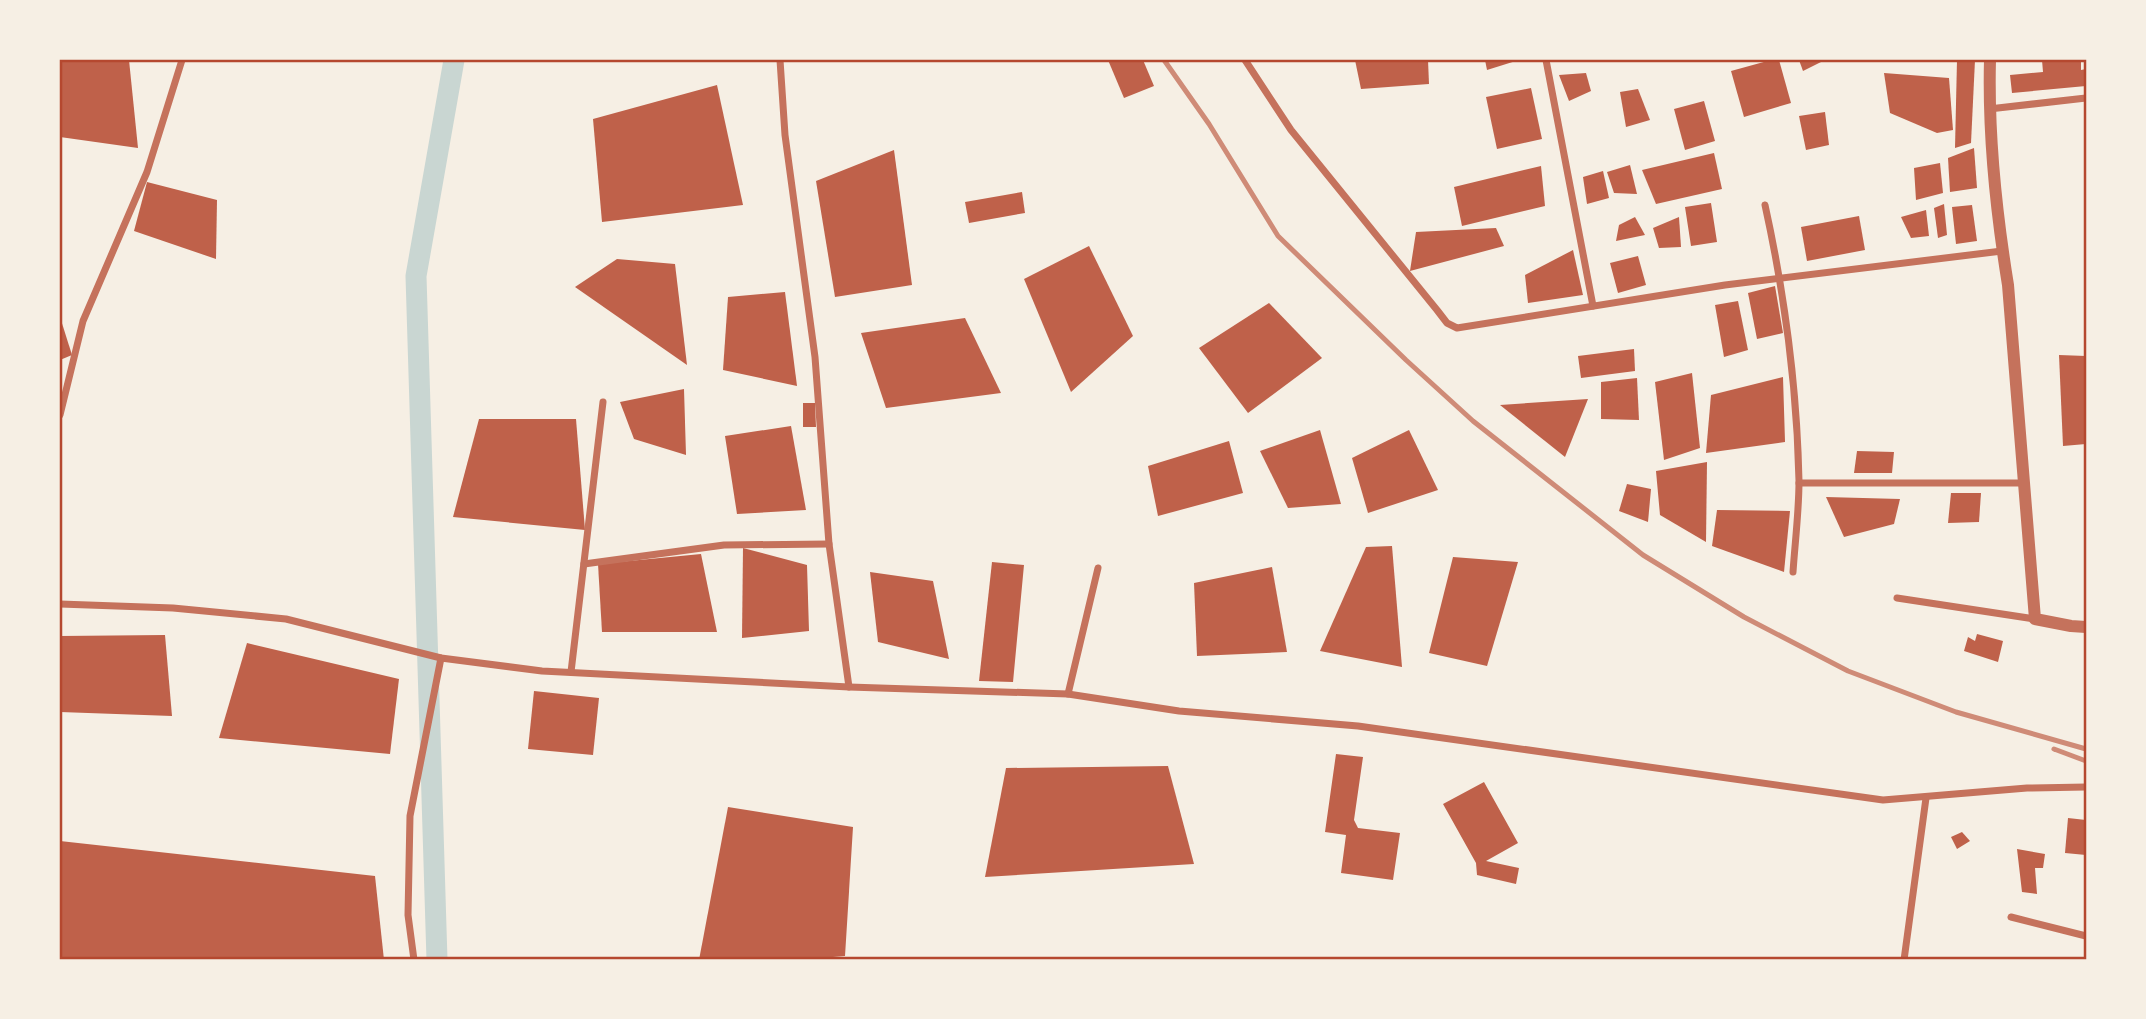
<svg xmlns="http://www.w3.org/2000/svg" width="2146" height="1019" viewBox="0 0 2146 1019" font-family="Barlow,sans-serif">
<rect width="100%" height="100%" fill="#f6efe4"/>
<g fill="none" stroke-linecap="round" stroke-linejoin="round">
<path stroke="#c9d6d2" stroke-width="21" d="M437,960L416,276L454,60"/>
</g>
<g fill="#bf614a">
<path d="M60,60H129L138,148L60,137Z"/>
<path d="M1108,60H1143L1154,86L1124,98Z"/>
<path d="M1355,60H1428L1429,84L1361,89Z"/>
<path d="M1485,60H1519L1487,70Z"/>
<path d="M1771,60H1779L1791,103L1744,117L1731,71Z"/>
<path d="M1799,60H1820L1821,62L1803,71Z"/>
<path d="M1957,60H1975L1971,143L1955,148Z"/>
<path d="M2042,60H2081V70L2086,69V86L2012,93L2010,75L2043,72Z"/>
<path d="M1586,73L1591,91L1569,101L1559,75Z"/>
<path d="M1884,73L1949,78L1953,130L1937,133L1890,113Z"/>
<path d="M717,85L743,205L602,222L593,119Z"/>
<path d="M1531,88L1542,139L1497,149L1486,97Z"/>
<path d="M1638,89L1650,120L1626,127L1620,92Z"/>
<path d="M1704,101L1715,141L1685,150L1674,109Z"/>
<path d="M1825,112L1829,145L1806,150L1799,116Z"/>
<path d="M1974,148L1977,188L1950,192L1948,158Z"/>
<path d="M894,150L912,285L835,297L816,181Z"/>
<path d="M1714,153L1722,189L1656,204L1642,170Z"/>
<path d="M1940,163L1943,193L1916,200L1914,168Z"/>
<path d="M1630,165L1637,194L1614,193L1607,172Z"/>
<path d="M1541,166L1545,206L1462,226L1454,187Z"/>
<path d="M1603,171L1609,198L1587,204L1583,177Z"/>
<path d="M147,182L217,200L216,259L134,231Z"/>
<path d="M1022,192L1025,213L969,223L965,202Z"/>
<path d="M1711,203L1717,242L1691,246L1685,207Z"/>
<path d="M1944,204L1947,235L1938,238L1934,208Z"/>
<path d="M1972,205L1977,241L1956,244L1952,207Z"/>
<path d="M1926,210L1929,236L1911,238L1901,217Z"/>
<path d="M1859,216L1865,250L1807,261L1801,227Z"/>
<path d="M1635,217L1645,235L1616,241L1619,225Z"/>
<path d="M1679,217L1681,247L1659,248L1653,228Z"/>
<path d="M1496,228L1504,246L1410,271L1416,232Z"/>
<path d="M1089,246L1133,336L1071,392L1024,279Z"/>
<path d="M1573,250L1583,295L1528,303L1525,275Z"/>
<path d="M1638,256L1646,285L1618,293L1610,263Z"/>
<path d="M617,259L675,264L687,365L575,287Z"/>
<path d="M1775,286L1783,333L1757,339L1748,293Z"/>
<path d="M785,292L797,386L723,370L728,297Z"/>
<path d="M1738,301L1748,350L1724,357L1715,305Z"/>
<path d="M1269,303L1322,358L1248,413L1199,348Z"/>
<path d="M60,317L72,355L60,360Z"/>
<path d="M965,318L1001,393L886,408L861,333Z"/>
<path d="M1634,349L1635,371L1581,378L1578,356Z"/>
<path d="M2059,355L2086,356V444L2063,446Z"/>
<path d="M1692,373L1700,448L1664,460L1655,382Z"/>
<path d="M1783,377L1785,442L1706,453L1711,395Z"/>
<path d="M1637,378L1639,420L1601,419V382Z"/>
<path d="M684,389L686,455L634,439L620,402Z"/>
<path d="M1588,399L1565,457L1500,405Z"/>
<path d="M803,403H815L816,427H803Z"/>
<path d="M479,419H576L585,530L453,517Z"/>
<path d="M791,426L806,510L737,514L725,436Z"/>
<path d="M1320,430L1341,504L1288,508L1260,451Z"/>
<path d="M1409,430L1438,490L1368,513L1352,458Z"/>
<path d="M1229,441L1243,493L1158,516L1148,466Z"/>
<path d="M1857,451L1894,452L1892,473H1854Z"/>
<path d="M1707,462L1706,542L1660,515L1656,471Z"/>
<path d="M1627,484L1651,489L1648,522L1619,511Z"/>
<path d="M1951,493H1981L1979,522L1948,523Z"/>
<path d="M1826,497L1900,499L1894,524L1844,537Z"/>
<path d="M1717,510L1790,511L1784,572L1712,546Z"/>
<path d="M1392,546L1402,667L1320,651L1366,547Z"/>
<path d="M743,548L807,565L809,631L742,638Z"/>
<path d="M701,554L717,632H602L598,564Z"/>
<path d="M1453,557L1518,562L1487,666L1429,653Z"/>
<path d="M992,562L1024,565L1013,682L979,681Z"/>
<path d="M1272,567L1287,652L1197,656L1194,583Z"/>
<path d="M870,572L933,581L949,659L878,642Z"/>
<path d="M1977,634L2003,641L1998,662L1964,651L1968,637L1975,641Z"/>
<path d="M165,635L172,716L60,712V636Z"/>
<path d="M247,643L399,679L390,754L219,738Z"/>
<path d="M534,691L599,698L593,755L528,749Z"/>
<path d="M1336,754L1363,757L1354,820L1358,828L1400,833L1393,880L1341,873L1346,835L1325,832Z"/>
<path d="M1168,766L1194,864L985,877L1006,768Z"/>
<path d="M1484,782L1518,843L1486,861L1519,868L1516,884L1477,875L1476,863L1443,804Z"/>
<path d="M728,807L853,827L845,956L797,960H699Z"/>
<path d="M2068,818L2086,820V855L2065,853Z"/>
<path d="M1962,832L1970,841L1957,849L1951,837Z"/>
<path d="M60,841L375,876L384,960H60Z"/>
<path d="M2017,849L2045,854L2043,868H2035L2037,894L2022,892Z"/>
</g>
<g fill="none" stroke-linecap="round" stroke-linejoin="round">
<g stroke="#c5725c" stroke-width="7">
<path d="M780,60L785,135L815,357L829,544L849,687"/>
<path d="M1245,60L1291,130L1437,310L1447,323L1457,328L1725,285L2002,251"/>
<path d="M1546,60L1593,306"/>
<path d="M1989,109L2086,98"/>
<path d="M1765,205C1785,296 1797,388 1799,481C1799,511 1795,542 1793,572"/>
<path d="M60,415L83,321L147,172L182,60"/>
<path d="M1799,483H2024"/>
<path d="M584,564L724,545L829,544"/>
<path d="M1897,598L2035,619"/>
<path d="M60,604L173,608L286,619L441,658L542,671L849,687L1068,694L1179,711L1358,726L1883,800L2027,788L2086,787"/>
<path d="M571,672L603,402"/>
<path d="M1068,694L1098,568"/>
<path d="M2011,917L2086,936"/>
<path d="M414,960L408,915L410,816L441,658"/>
<path d="M1904,960L1926,798"/>
</g>
<path stroke="#c5725c" stroke-width="12" d="M1990,60C1988,135 1996,211 2008,285L2035,619L2071,626L2086,627"/>
<g stroke="#cf8b77" stroke-width="5">
<path d="M1164,60L1209,124L1278,236L1406,360L1473,421L1643,555L1744,617L1848,671L1956,712L2086,749"/>
<path d="M2054,749L2086,761"/>
</g>
</g>
<rect width="2146" height="1019" fill="none" stroke="#f6efe4" stroke-width="122"/>
<rect x="61" y="61" width="2024" height="897" fill="none" stroke="#b5482f" stroke-width="2.5"/>
</svg>
